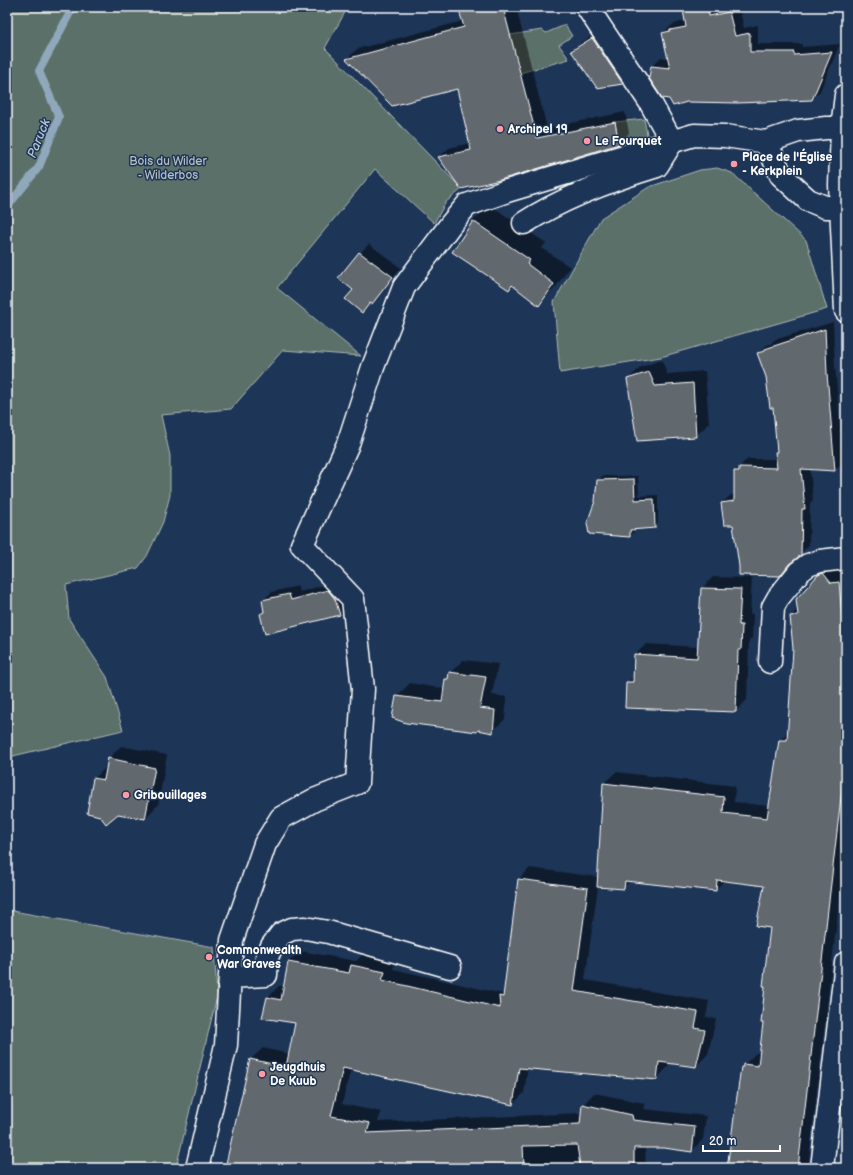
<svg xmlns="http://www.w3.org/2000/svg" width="853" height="1175" viewBox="0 0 853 1175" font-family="'Balsamiq Sans',sans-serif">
<rect width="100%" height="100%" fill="#1d3557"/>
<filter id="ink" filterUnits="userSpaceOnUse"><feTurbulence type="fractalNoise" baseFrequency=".025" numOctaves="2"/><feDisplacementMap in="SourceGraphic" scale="8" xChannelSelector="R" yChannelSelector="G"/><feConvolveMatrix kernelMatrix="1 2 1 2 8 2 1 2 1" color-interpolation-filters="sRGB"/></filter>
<g filter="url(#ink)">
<g fill="#5b6f6b" stroke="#adb7b5">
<path d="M7,7H348L325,48L462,189L446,202L434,223L375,169L277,288L361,356L283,350L231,409L161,415L170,456V495L163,522L147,556L138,568L66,585L69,619L107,677L123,730L13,756L7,785Z"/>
<path d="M565,25L572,36L559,45L569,59L520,73L510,35L542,30L546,33Z"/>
<path d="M644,119L648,139L619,148L615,122Z"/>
<path d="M717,168L732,173L806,240L827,309L661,357L560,373L554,302L601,218L649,187L700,170Z"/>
<path d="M7,910L214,947L217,996L176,1168H7Z"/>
</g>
<g fill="#0007">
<path d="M460,7H516L547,128L625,112L629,133L618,144L439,157L449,148L470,143L458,88L392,104L347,59L357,49L463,21Z"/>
<path d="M688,7H739L744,28L758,25V44H802V47L840,44L820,91L812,99L687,101L670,98L650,78L652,66L661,57L669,59L663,33L672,25L686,20L684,10Z"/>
<path d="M601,30L631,75L623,83L598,87L573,51L581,43Z"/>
<path d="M490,205L546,243L542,248L570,267L555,288L538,304L512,285L509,288L453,252L473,221Z"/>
<path d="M369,244L401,268L380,294L362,312L354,290L360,253Z"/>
<path d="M833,322L835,364L843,462L835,470L810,469L813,500L810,503L809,545L779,575L734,524L722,503L731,495L735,494V471L743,463L748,459H777L776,452L778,450L774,406L767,377L758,353L767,345L771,344L774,340Z"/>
<path d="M662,360L667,374L705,371L709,423L696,436L628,379L641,367Z"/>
<path d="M602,476H638L639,496L658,495V523L654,527L634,529V532L630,536L596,501L598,481Z"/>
<path d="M835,562L843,572H846V843L808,1168H728L742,1067L756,1053H760L771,927L765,885L725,880L715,890L631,880L623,888L598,886L585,980L709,1001L706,1017L716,1019L708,1054L696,1066L669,1063L668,1067L656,1079L528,1067L524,1093L513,1104L351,1069L342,1104L381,1112L378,1122L582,1113L583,1105L594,1093L644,1103V1109L706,1116L703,1139L692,1151L664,1147H645L646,1168H226L251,1059L263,1048L289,1054L296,1023L268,997L279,986H284L288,962L300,951L356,961L364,953L396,961L393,969L503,994L505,992L519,879L530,868L598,877L604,783L616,772L735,786L734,802L770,806L780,740L789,731L794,649L791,616L798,609L819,575L831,563Z"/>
<path d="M713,577L752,578L750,614H753L752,638L749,640L747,700L736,711L627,683L634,676L635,655L646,644L699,647L702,588Z"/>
<path d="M336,582L348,605L340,614L266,633L261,614L265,610L263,600L272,592L298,586L299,592Z"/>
<path d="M463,660L498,664L492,695L507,697L505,719L492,732L479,729L477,731L393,718L397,696L410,683L445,689L446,679L450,676V673Z"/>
<path d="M121,746L167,755L158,805L145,818L117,813L94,779L107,766L108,759Z"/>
</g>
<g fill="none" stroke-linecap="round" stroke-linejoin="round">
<path stroke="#90a8bb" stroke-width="8" d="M7,207L39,167L59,117L39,71L73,7"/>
</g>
<g fill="#62696e" stroke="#fff">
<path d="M458,7H503L537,138L615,122L619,144L500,180L461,189L438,157L471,150L457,89L392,106L346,59L464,27Z"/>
<path d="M699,7H708L709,16L729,12L735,36L750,33V52H794V55L832,52L812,100L738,103L687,102L673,106L669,99L662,98L649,78L651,66L670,68L662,33L670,31V30L686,27L683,10Z"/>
<path d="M592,38L623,84L597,88L571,51Z"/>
<path d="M473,221L530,260L527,264L554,284L539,306L512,285L509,290L452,252Z"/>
<path d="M359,252L393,277L372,304L370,303L362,313L345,299L353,290L338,278Z"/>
<path d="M825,329L827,373L835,471L801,469L805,509H802L801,555L789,564L780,576L739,575V566L733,525H724L721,503L734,501V471H739V467L777,468L775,452H777L773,408H770L766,377L757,353L765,351V349Z"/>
<path d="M649,372L655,386L693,383L696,437L637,441L627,379Z"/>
<path d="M634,479L635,500L654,499L655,528L630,530V537L589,534L587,523L595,501L597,480Z"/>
<path d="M823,573L831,583L839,582L844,641H846V754L798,1168H727L741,1067H743V1064L758,1066L763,1023H761L765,986H763L770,928L756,926L764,886L717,880L716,891L625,881L624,889L597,887L603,783L724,797L723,813L767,818L779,740H787L793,649L790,616L798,615L796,599L818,575Z"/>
<path d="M701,588L741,589L739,625H742L741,650H738L736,712L625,708L626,682H633L634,654L697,658Z"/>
<path d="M328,590L335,599L340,615L265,634L260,614L264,612L262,600L289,594L291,600Z"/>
<path d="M449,672L486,677L480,708L495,710L493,733L478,730L477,732L406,723L392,718L396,696L442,702L445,679H448Z"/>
<path d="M108,758L155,768L145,819L118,814L106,824L100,816L87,813L93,778L104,780Z"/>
<path d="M518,879L588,888L574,991L698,1012L695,1028L705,1030L696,1067L659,1062L657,1080L519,1068L513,1105L343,1068L331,1116L370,1123L367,1133L580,1124L582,1104L632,1115L633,1120L695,1127L692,1152L664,1148H634V1168H581V1166H580L577,1145L523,1146L524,1167L225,1168L250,1059L286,1067L295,1023L262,1018L267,997L281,1000L288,962L349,973L351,965L385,972L382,980L500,1008L499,996L503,997Z"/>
</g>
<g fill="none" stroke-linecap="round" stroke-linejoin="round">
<defs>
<g id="minor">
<path d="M587,7L650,102L672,142"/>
<path d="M846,95L842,128L840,185L846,311"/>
<path d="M766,142L781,175L808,200L825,207H841"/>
<path d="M524,223C564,197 611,180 657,166L672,142"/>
<path d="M770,662L773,607L778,598L799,572L808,565L820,561L846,558"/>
<path d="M231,977L266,975L267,957L272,946L281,934L292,929L305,928L328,932L450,967"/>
<path d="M197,1168L226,1045L232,940L265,844L281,818L314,800L357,783L363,689L353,599L302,545L348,444L373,367L404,287L451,224L467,205L507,191L694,135L725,136L766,142L798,131L826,128H842"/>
<path d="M822,1168L846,963"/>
</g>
</defs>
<use href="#minor" stroke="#fff" stroke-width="25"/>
<use href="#minor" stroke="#1d3557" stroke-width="22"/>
</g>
</g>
<g fill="#ff9aa2" stroke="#1d3557" stroke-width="1.5">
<circle cx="500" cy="129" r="4"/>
<circle cx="587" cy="141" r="4"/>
<circle cx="734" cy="164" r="4"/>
<circle cx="126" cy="795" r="4"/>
<circle cx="209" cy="957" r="4"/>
<circle cx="262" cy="1074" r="4"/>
</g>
<g text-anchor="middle" stroke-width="3" stroke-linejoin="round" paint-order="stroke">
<g font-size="12" font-weight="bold" fill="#fff" stroke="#1d3557" text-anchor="start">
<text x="508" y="133">Archipel 19</text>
<text x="595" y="145">Le Fourquet</text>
<text x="742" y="161">Place de l'Église<tspan x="742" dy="14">- Kerkplein</tspan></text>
<text x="134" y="799">Gribouillages</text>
<text x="217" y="954">Commonwealth<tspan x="217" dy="14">War Graves</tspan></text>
<text x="270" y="1071">Jeugdhuis<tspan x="270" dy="14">De Kuub</tspan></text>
</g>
<g font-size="12" fill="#b5bebc" stroke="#1d3557">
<text x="168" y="165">Bois du Wilder<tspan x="168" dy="14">- Wilderbos</tspan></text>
</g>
<g font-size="13" font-style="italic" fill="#b5c5d2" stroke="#1d3557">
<text transform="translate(38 138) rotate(-68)" y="5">Paruck</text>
</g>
</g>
<rect width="853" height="1175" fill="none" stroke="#1d3557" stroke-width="24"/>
<rect x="12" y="12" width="829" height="1151" fill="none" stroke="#fff" stroke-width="1.5" filter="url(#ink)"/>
<path d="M703 1145v6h77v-6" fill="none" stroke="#ffffff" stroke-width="2"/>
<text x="709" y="1145" font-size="12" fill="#ffffff" stroke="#1d3557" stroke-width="3" paint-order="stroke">20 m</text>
</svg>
